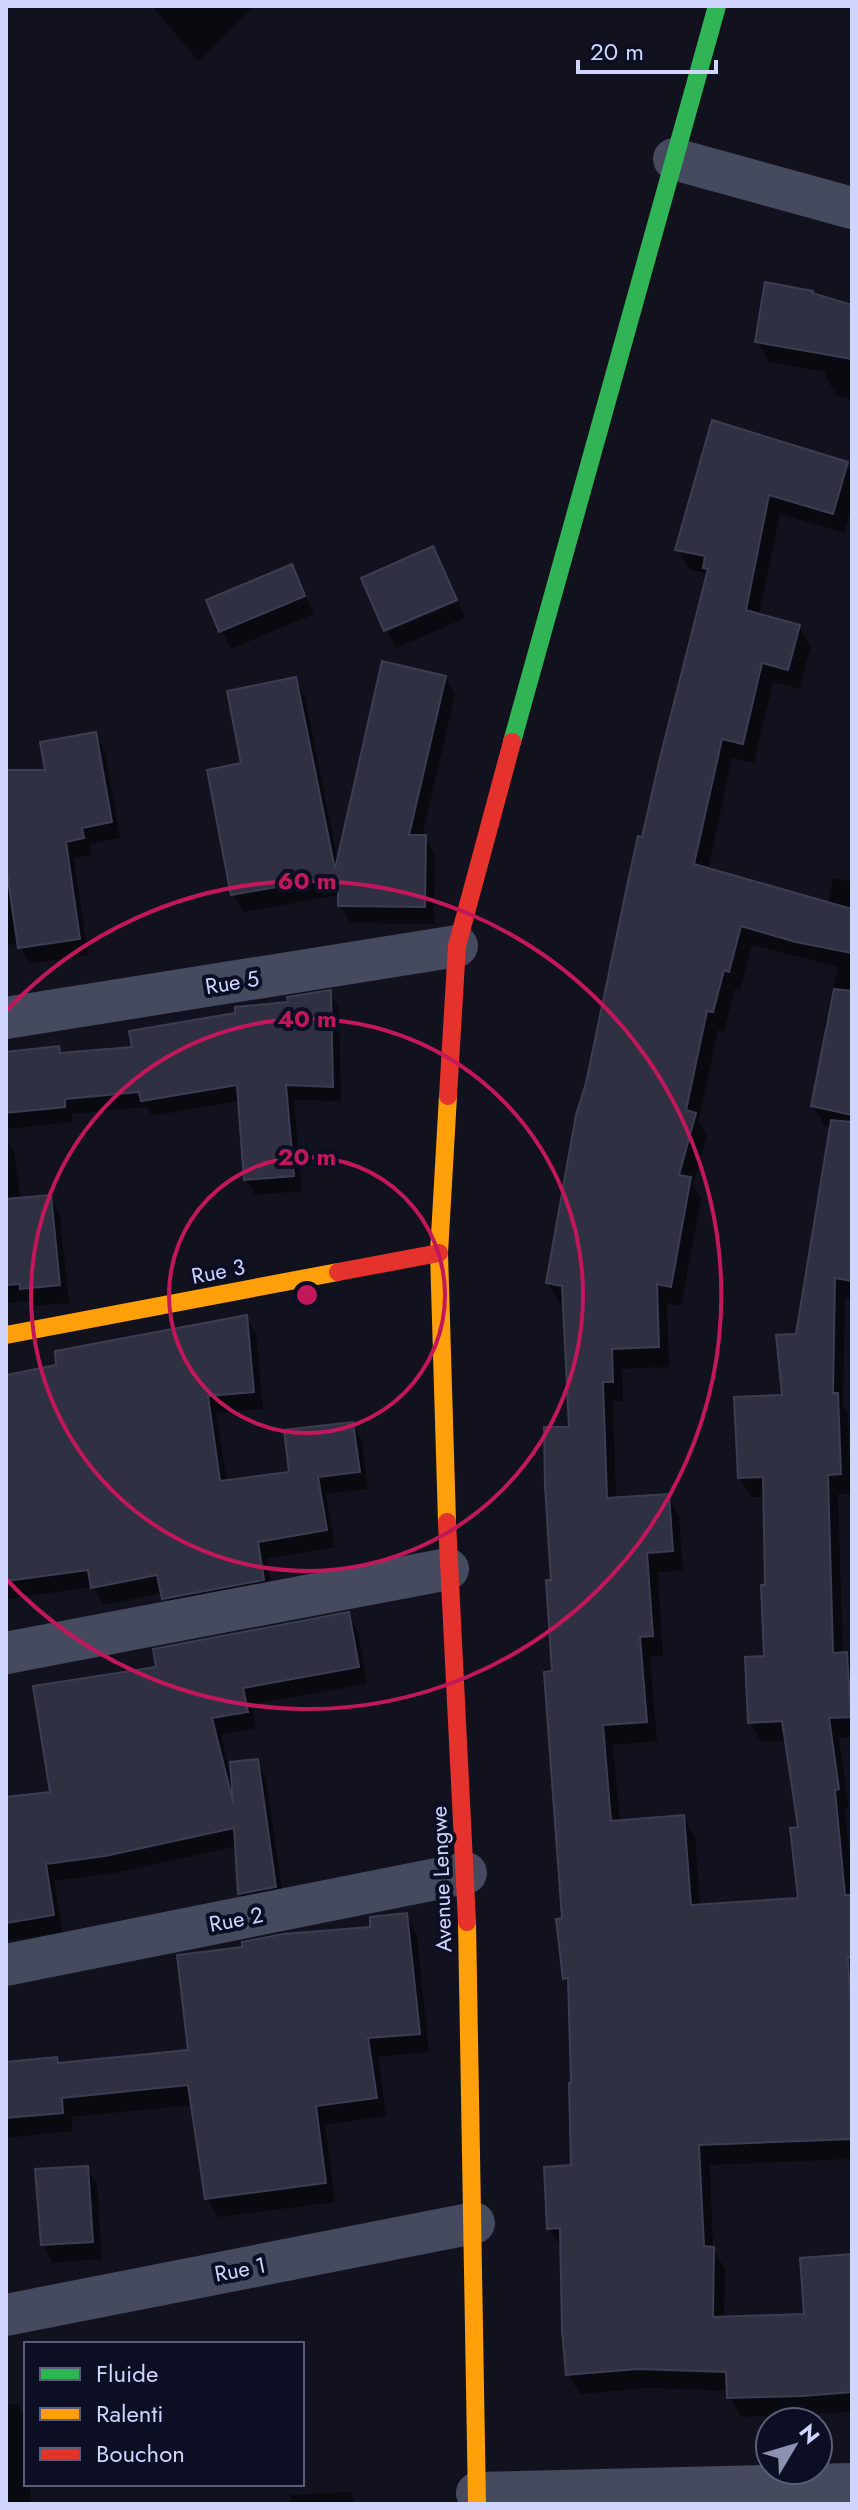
<svg xmlns="http://www.w3.org/2000/svg" width="858" height="2510" viewBox="0 0 858 2510" font-family="Jost,sans-serif">
<rect width="100%" height="100%" fill="#12121e"/>
<g fill="#0007" fill-rule="evenodd">
<path d="M152,6H254L198,61Z"/>
<path d="M813,296L852,307V400L837,396L825,376L826,372L769,362L757,342Z"/>
<path d="M713,422L847,463L852,472V506L844,533L780,514L759,615L799,627L811,647L799,689L773,682L754,763L732,758L708,870L828,904L833,878L852,882V1299L845,1298L843,1406L848,1415L851,1494H838L843,1654H846L852,1664V1737L839,1738L849,1809H845L852,1877V2159L710,2165L713,2249L725,2269L724,2319L806,2316L852,2256V2412L741,2417L729,2397V2391L650,2388L580,2394L568,2374L561,2248L549,2228L573,2167L570,1988L565,1978L553,1581L571,1429L565,1304L559,1303L548,1283L588,1083L644,839L709,574L689,569L677,549ZM752,945L838,967L824,1028L827,1035L813,1106L825,1126L832,1127L798,1336L785,1397L739,1477L751,1497H765L766,1658L750,1722L761,1742L787,1741L800,1829V1900L700,1907L695,1837L683,1817L620,1822L613,1745L657,1741L650,1657L663,1656L658,1572L683,1571L679,1516L668,1496L616,1499L613,1401H623L622,1369L669,1367L667,1303L681,1306L701,1199L693,1185L707,1135L699,1121L718,1030L724,1031L735,989L740,991Z"/>
<path d="M291,567L314,614L231,649L208,601Z"/>
<path d="M458,602L465,618L396,648L387,632Z"/>
<path d="M445,677L455,695L422,837H425L435,855L434,924L350,923L340,905V895L243,912L233,894L243,765L295,679L305,697L338,862Z"/>
<path d="M95,734L105,750L120,838L90,844L92,855L74,858L88,955L29,964L19,943L6,946V772H48Z"/>
<path d="M330,993L339,1008L341,1101L294,1100L302,1191L255,1195L246,1179L240,1101L152,1116L147,1107L72,1114L73,1122L6,1129V1070L58,1048L62,1055L134,1049Z"/>
<path d="M6,1139L14,1152L21,1200L50,1197L60,1215L69,1303L32,1306L29,1301L6,1303Z"/>
<path d="M246,1317L256,1334L263,1409L216,1413L227,1482L291,1474L352,1424L362,1441L368,1489L326,1494L335,1547L267,1559L272,1596L173,1615L163,1593L103,1605L93,1587L6,1599V1377L58,1367Z"/>
<path d="M348,1614L358,1631L367,1684L251,1704L256,1728L221,1735L231,1778L257,1762L266,1779L284,1903L250,1910L240,1893L238,1846L115,1873L54,1881L63,1932L6,1941V1799L52,1794L159,1668Z"/>
<path d="M406,1916L417,1934L429,2052L378,2057L386,2116L325,2125L335,2202L218,2217L207,2198L193,2105L71,2117L73,2131L6,2138V2064L56,2059L59,2064L190,2052L373,1929Z"/>
<path d="M87,2168L97,2185L102,2259L53,2263L43,2245Z"/>
<path d="M6,2404H17L26,2418V2484H30L31,2504H6Z"/>
<path d="M350,2492L357,2504H291L290,2495Z"/>
</g>
<g fill="#2f3041" stroke="#3b3d53" stroke-width="2">
<path d="M765,282L813,291L812,293L852,305V359L755,342Z"/>
<path d="M712,420L848,462L833,514L769,495L746,610L800,625L788,670L762,663L743,744L722,739L694,864L852,909V953L796,942L741,926L729,972L724,970L713,1012L707,1011L686,1110L696,1113L679,1175L691,1177L671,1287L657,1284L659,1347L612,1349L613,1382H603L607,1498L669,1494L673,1551L647,1553L653,1636L640,1637L647,1722L603,1725L611,1821L684,1815L691,1905L798,1898L790,1828L798,1827L782,1721L748,1723L745,1657L764,1656L761,1585H765L763,1477L738,1478L734,1397L782,1395L776,1335L796,1334L831,1120L852,1122V1281L835,1278L833,1393H838L841,1474L828,1475L833,1653L847,1652L851,1717L829,1718L839,1789L835,1790L845,1895H852V1957H848L852,2037V2139L699,2145L704,2246L714,2247L713,2317L804,2314L800,2258L852,2254V2392L802,2396L727,2398L726,2372L638,2369L566,2375L562,2330L560,2228L547,2229L544,2167L571,2165L569,2083H571L568,1978L563,1979L556,1919L562,1918L544,1672L552,1671L546,1580H551L545,1487L544,1427H569L562,1286L546,1283L576,1115L586,1083L627,886L638,836L642,837L660,758L708,569L703,568L705,556L675,550Z"/>
<path d="M433,546L457,600L384,631L361,578Z"/>
<path d="M292,564L305,596L219,632L206,600Z"/>
<path d="M382,661L446,676L409,835H426L425,907L338,906V876L231,895L207,770L241,763L227,691L296,677L335,869Z"/>
<path d="M96,732L112,822L82,828L84,838L66,842L80,939L18,948L7,872L6,770H45L40,742Z"/>
<path d="M834,989L852,991V1115L811,1106Z"/>
<path d="M331,990L333,1087L286,1085L294,1176L244,1180L237,1085L141,1101L139,1092L65,1099V1107L6,1113V1052L59,1046L60,1053L132,1047L129,1031L235,1013V1007L288,1002L287,997Z"/>
<path d="M51,1195L60,1285L20,1289V1284L6,1285V1199Z"/>
<path d="M247,1315L254,1392L208,1396L220,1481L289,1472L284,1430L353,1422L360,1472L318,1477L327,1530L258,1542L264,1580L162,1599L157,1575L91,1588L88,1570L6,1581V1375L56,1365L55,1351Z"/>
<path d="M349,1612L359,1667L243,1688L248,1712L212,1718L233,1802L230,1762L258,1759L276,1887L238,1894L234,1828L105,1856L46,1864L54,1915L6,1923V1797L50,1792L33,1686L156,1667L153,1649Z"/>
<path d="M407,1913L420,2034L368,2038L377,2098L316,2106L326,2183L205,2199L188,2085L62,2098L63,2113L6,2118V2062L57,2057L58,2063L188,2050L177,1955L242,1947V1942L283,1934L370,1927V1917Z"/>
<path d="M88,2166L93,2242L41,2245L35,2169Z"/>
</g>
<g fill="none" stroke-linecap="round" stroke-linejoin="round">
<g stroke="#464a5f" stroke-width="42">
<path d="M674,159L852,208"/>
<path d="M6,1018L457,946"/>
<path d="M6,1653L448,1569"/>
<path d="M6,1965L466,1873"/>
<path d="M6,2315L474,2223"/>
<path d="M477,2493L852,2484"/>
</g>
<path stroke="#30b455" stroke-width="18" d="M512,742L717,6"/>
<g stroke="#ff9f0a" stroke-width="18">
<path d="M6,1335L338,1272"/>
<path d="M447,1522L439,1253L448,1096"/>
<path d="M467,1922L477,2504"/>
</g>
<g stroke="#e5322d" stroke-width="18">
<path d="M448,1096L457,946L512,742"/>
<path d="M338,1272L439,1253"/>
<path d="M447,1522L467,1922"/>
</g>
</g>
<g fill="none" stroke="#c2185b" stroke-width="4">
<circle cx="307" cy="1295" r="138"/>
<circle cx="307" cy="1295" r="276"/>
<path d="M7 1010A414 414 0 1 1 7 1580"/>
</g>
<g text-anchor="middle" stroke-width="8" stroke-linejoin="round" paint-order="stroke">
<g font-size="22" fill="#cfd5ff" stroke="#0c0e24">
<text transform="translate(232 982) rotate(-9)" y="8">Rue 5</text>
<text transform="translate(218 1271) rotate(-11)" y="8">Rue 3</text>
<text transform="translate(441 1879) rotate(-92)" y="8">Avenue Lengwe</text>
<text transform="translate(236 1919) rotate(-11)" y="8">Rue 2</text>
<text transform="translate(240 2269) rotate(-11)" y="8">Rue 1</text>
</g>
</g>
<circle cx="307" cy="1295" r="12" fill="#c2185b" stroke="#0c0e24" stroke-width="4"/>
<g font-size="24" text-anchor="middle" font-weight="bold" fill="#c2185b" stroke="#0c0e24" stroke-width="8" stroke-linejoin="round" paint-order="stroke">
<text x="307" y="889">60 m</text>
<text x="307" y="1027">40 m</text>
<text x="307" y="1165">20 m</text>
</g>
<rect width="858" height="2510" fill="none" stroke="#cfd5ff" stroke-width="16"/>
<rect x="24" y="2342" width="280" height="144" fill="#0c0e24" stroke="#5a5e7c" stroke-width="2"/>
<rect x="40" y="2368" width="40" height="12" fill="#30b455" stroke="#5a5e7c" stroke-width="2"/>
<text x="96" y="2382" font-size="24" fill="#cfd5ff">Fluide</text>
<rect x="40" y="2408" width="40" height="12" fill="#ff9f0a" stroke="#5a5e7c" stroke-width="2"/>
<text x="96" y="2422" font-size="24" fill="#cfd5ff">Ralenti</text>
<rect x="40" y="2448" width="40" height="12" fill="#e5322d" stroke="#5a5e7c" stroke-width="2"/>
<text x="96" y="2462" font-size="24" fill="#cfd5ff">Bouchon</text>
<g transform="translate(794 2446) rotate(52)"><circle r="38" fill="#0c0e24" stroke="#5a5e7c" stroke-width="2"/>
<path d="M0-6L14 30L0 20L-14 30Z" fill="#8d91b0"/>
<text y="-12" font-size="22" font-weight="bold" text-anchor="middle" fill="#cfd5ff">N</text>
</g>
<path d="M578 60v12h138v-12" fill="none" stroke="#cfd5ff" stroke-width="4"/>
<text x="590" y="60" font-size="24" fill="#cfd5ff" stroke="#0c0e24" stroke-width="6" paint-order="stroke">20 m</text>
</svg>
